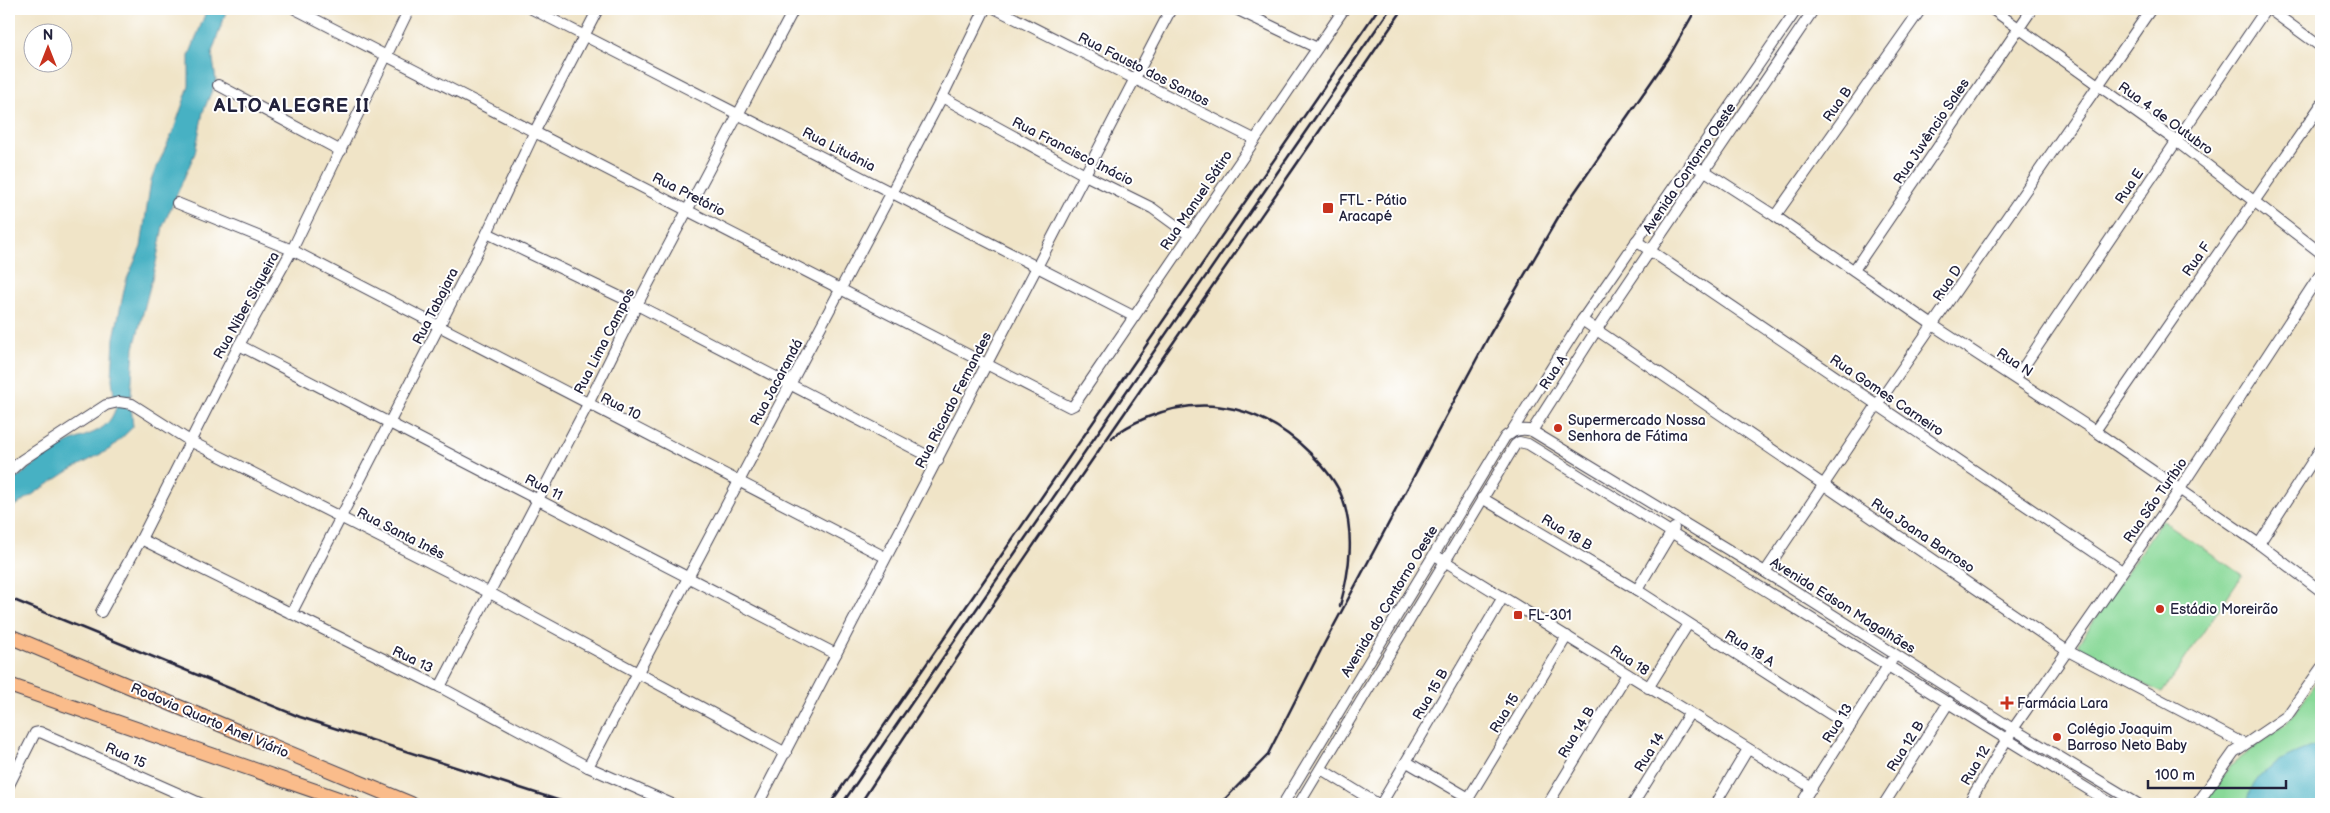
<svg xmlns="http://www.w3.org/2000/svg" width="2330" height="813" viewBox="0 0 2330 813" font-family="'Balsamiq Sans',sans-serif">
<rect width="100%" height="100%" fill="#fff"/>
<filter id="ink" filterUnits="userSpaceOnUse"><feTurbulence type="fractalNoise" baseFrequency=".02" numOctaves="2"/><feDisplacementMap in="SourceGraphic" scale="10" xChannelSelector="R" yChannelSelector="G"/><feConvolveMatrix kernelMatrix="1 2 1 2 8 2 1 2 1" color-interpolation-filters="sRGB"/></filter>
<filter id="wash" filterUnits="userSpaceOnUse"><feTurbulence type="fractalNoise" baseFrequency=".0096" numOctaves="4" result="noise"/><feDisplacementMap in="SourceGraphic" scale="20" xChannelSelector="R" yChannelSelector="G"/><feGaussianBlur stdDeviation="1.12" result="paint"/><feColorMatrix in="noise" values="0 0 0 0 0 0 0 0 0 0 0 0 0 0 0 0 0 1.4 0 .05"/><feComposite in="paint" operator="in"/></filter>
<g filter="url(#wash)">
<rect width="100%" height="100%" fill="#f0e4c7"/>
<g fill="#89d998" stroke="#567e6a">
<path d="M2162,520L2242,575L2162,693L2080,652L2078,644Z"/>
<path d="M2321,675V804H2203L2229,767L2288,722Z"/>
</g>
<g fill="#46b1c3" stroke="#346a7f">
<path d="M207,9H227L212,52L216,81L203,112L195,153L163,226L156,263L134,348L131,396H114L112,379L114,338L126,281L141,247L151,180L174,129L189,86V56Z"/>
<path d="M117,404H131L133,427L110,449L67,472L9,510V484C27,470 46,455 66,444C89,432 109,434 117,404Z"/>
<path d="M2321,744V804H2248C2249,770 2293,752 2321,744Z"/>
</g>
</g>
<g filter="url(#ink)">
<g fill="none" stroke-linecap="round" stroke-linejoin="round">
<defs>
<g id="minor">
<path d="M295,9L1070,407L1074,405L1344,9"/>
<path d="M532,9L1133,316"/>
<path d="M996,9L1254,139"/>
<path d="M1236,9L1317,48"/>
<path d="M1992,9L2176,141L2321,253"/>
<path d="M2269,9L2321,47"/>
<path d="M218,85L341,151"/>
<path d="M942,97L1085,175L1152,208L1189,235"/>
<path d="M1689,164L1705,171L1775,216L1934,326L2095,431L2259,544L2321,591"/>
<path d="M177,203L292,250L885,557"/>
<path d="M1775,216L1921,9"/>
<path d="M487,233L637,305L938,461"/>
<path d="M1636,241L2122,571"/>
<path d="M1854,270L2032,9"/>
<path d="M1582,320L2066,650L2244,744"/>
<path d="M239,345L836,654"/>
<path d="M2016,378L2266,9"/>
<path d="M1532,431L1597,329L1814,9"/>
<path d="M2095,431L2321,105"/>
<path d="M1510,434L1582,320L1797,9"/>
<path d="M9,472L22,460L106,405L119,402L132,404L190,441L490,593L786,753"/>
<path d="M1482,498L1637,590L1850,727"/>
<path d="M141,539L440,687L588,767L672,804"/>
<path d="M2259,544L2321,448"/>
<path d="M1438,557L1812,788"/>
<path d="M1765,572L1877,405L2151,9"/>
<path d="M1637,590L1674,528"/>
<path d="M101,612L141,539L239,345L292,250L409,9"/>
<path d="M291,614L487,233L535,131L598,9"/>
<path d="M440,687L588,404L637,305L794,9"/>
<path d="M1648,688L1688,624"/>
<path d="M1407,762L1469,798"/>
<path d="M588,767L942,97L985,9"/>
<path d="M1321,769L1378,804"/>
<path d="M9,785L35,733L40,732L202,804"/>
<path d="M758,804L1171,9"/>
<path d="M1283,804L1505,437C1512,431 1522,428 1532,431L1765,572L2013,729L2138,804"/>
<path d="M1299,804L1515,445L1519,442L1528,444L2112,804"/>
<path d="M1381,804L1503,597"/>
<path d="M1465,804L1567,636"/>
<path d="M1548,804L1627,674"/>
<path d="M1633,804L1689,714"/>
<path d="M1715,804L1748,749"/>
<path d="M1801,804L1891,661"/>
<path d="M1884,804L1949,702"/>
<path d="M1968,804L2013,729L2180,489L2321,273"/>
<path d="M2197,804L2234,752L2287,716L2321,668"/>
</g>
<g id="highway">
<path d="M9,636L411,804"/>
<path d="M9,685L353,804"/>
</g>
</defs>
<use href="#minor" stroke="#413f50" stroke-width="12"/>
<use href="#highway" stroke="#413f50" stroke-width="16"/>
<use href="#minor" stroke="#fff" stroke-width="10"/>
<use href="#highway" stroke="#fabc8b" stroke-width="14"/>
<g stroke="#22223b" stroke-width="2.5">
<path d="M1112,438C1122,428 1136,422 1148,417C1208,392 1266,409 1311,454C1323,466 1336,481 1342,497C1355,534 1350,569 1340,606"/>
<path d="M9,598L300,717L570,804"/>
<path d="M830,804L1378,9"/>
<path d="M842,804L1390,9"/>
<path d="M860,804C1036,535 1223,274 1403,9"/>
<path d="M1220,804L1267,756L1323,646L1490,334L1563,209L1670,55L1696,9"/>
</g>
</g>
</g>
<g fill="#c8321e" stroke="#fff" stroke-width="2">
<rect x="1322" y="202" width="12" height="12" rx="2.5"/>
<circle cx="1558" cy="428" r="5"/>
<circle cx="2160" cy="609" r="5"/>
<rect x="1513" y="610" width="10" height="10" rx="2.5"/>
<path d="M2004.5 695.5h5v5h5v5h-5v5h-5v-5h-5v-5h5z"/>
<circle cx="2057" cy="737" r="5"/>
</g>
<g text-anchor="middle" stroke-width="4" stroke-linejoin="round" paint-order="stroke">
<g font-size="14" fill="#22223b" stroke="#fff">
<text transform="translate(1144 69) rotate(27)" y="5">Rua Fausto dos Santos</text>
<text transform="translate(1837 104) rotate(-55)" y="5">Rua B</text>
<text transform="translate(2166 118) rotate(36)" y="5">Rua 4 de Outubro</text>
<text transform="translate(1931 131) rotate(-56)" y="5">Rua Juvêncio Sales</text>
<text transform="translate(839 149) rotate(27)" y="5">Rua Lituânia</text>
<text transform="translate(1073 151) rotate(27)" y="5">Rua Francisco Inácio</text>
<text transform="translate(1689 168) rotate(-56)" y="5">Avenida Contorno Oeste</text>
<text transform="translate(2129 186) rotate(-56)" y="5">Rua E</text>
<text transform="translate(689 194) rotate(27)" y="5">Rua Pretório</text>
<text transform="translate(1196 200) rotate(-56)" y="5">Rua Manuel Sátiro</text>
<text transform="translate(2196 259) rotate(-55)" y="5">Rua F</text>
<text transform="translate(1947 283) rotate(-56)" y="5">Rua D</text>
<text transform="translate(246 305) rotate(-61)" y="5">Rua Niber Siqueira</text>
<text transform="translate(435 306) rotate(-63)" y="5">Rua Tabajara</text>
<text transform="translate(604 341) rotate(-63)" y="5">Rua Lima Campos</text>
<text transform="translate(2015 362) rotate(33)" y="5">Rua N</text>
<text transform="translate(1553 372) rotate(-57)" y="5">Rua A</text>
<text transform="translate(776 382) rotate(-62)" y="5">Rua Jacarandá</text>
<text transform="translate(1887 395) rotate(34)" y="5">Rua Gomes Carneiro</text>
<text transform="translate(953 400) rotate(-63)" y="5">Rua Ricardo Fernandes</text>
<text transform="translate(621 406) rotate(27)" y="5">Rua 10</text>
<text transform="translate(544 487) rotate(27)" y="5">Rua 11</text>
<text transform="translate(2155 500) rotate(-55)" y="5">Rua São Turíbio</text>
<text transform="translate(1567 532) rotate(31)" y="5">Rua 18 B</text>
<text transform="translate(401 533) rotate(27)" y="5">Rua Santa Inês</text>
<text transform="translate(1923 535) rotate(34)" y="5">Rua Joana Barroso</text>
<text transform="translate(1389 601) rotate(-59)" y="5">Avenida do Contorno Oeste</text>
<text transform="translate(1843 605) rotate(32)" y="5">Avenida Edson Magalhães</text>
<text transform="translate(1750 648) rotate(32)" y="5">Rua 18 A</text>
<text transform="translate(413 659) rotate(26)" y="5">Rua 13</text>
<text transform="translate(1630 660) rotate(33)" y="5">Rua 18</text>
<text transform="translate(1430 694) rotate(-60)" y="5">Rua 15 B</text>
<text transform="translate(1504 713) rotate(-59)" y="5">Rua 15</text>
<text transform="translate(210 720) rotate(23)" y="5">Rodovia Quarto Anel Viário</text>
<text transform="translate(1837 723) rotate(-58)" y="5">Rua 13</text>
<text transform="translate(1576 732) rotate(-59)" y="5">Rua 14 B</text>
<text transform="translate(1905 746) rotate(-58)" y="5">Rua 12 B</text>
<text transform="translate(1649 752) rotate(-58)" y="5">Rua 14</text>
<text transform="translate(126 755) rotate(24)" y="5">Rua 15</text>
<text transform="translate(1975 765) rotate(-60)" y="5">Rua 12</text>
</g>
<g font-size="14" fill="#22223b" stroke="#fff" text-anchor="start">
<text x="1339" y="205">FTL - Pátio<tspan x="1339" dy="16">Aracapé</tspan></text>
<text x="1568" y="425">Supermercado Nossa<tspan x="1568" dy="16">Senhora de Fátima</tspan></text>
<text x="2170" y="614">Estádio Moreirão</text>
<text x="1528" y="620">FL-301</text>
<text x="2017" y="708">Farmácia Lara</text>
<text x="2067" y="734">Colégio Joaquim<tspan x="2067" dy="16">Barroso Neto Baby</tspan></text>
</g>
<g font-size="19" font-weight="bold" letter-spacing="1" fill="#22223b" stroke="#fff">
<text x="292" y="112">ALTO ALEGRE II</text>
</g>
</g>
<rect width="2330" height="813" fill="none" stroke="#fff" stroke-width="30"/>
<g transform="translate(48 48)"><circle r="24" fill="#ffffff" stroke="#a7a7b1"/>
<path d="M0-4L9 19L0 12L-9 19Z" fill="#c8321e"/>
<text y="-8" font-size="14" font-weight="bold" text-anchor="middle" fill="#22223b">N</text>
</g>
<path d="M2148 780v8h138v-8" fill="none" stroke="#22223b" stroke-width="2.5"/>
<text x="2155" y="780" font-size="15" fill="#22223b" stroke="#ffffff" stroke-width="4" paint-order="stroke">100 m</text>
</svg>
